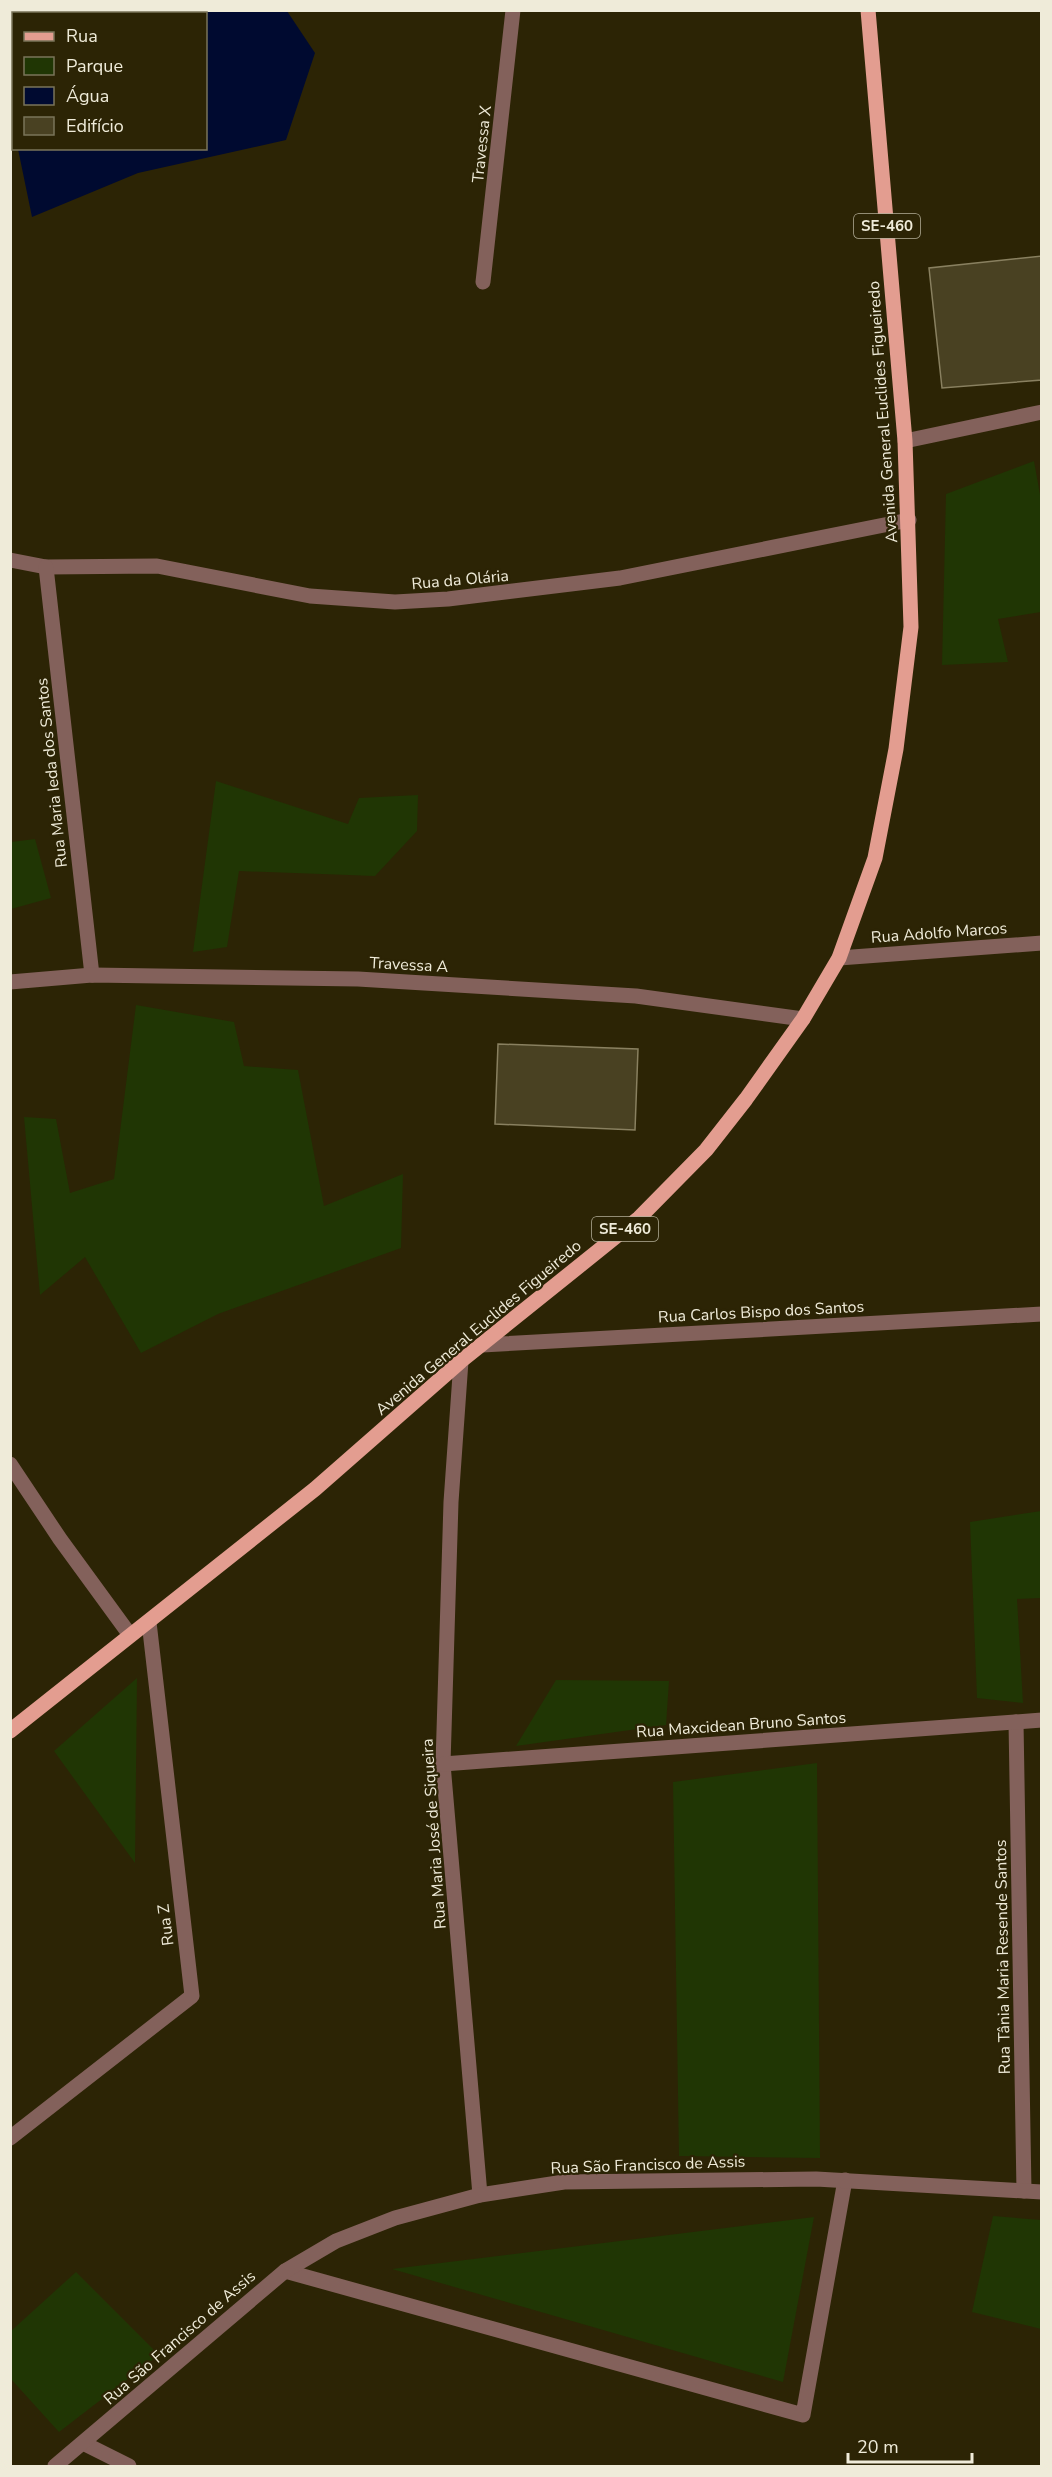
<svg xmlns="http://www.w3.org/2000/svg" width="1052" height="2477" viewBox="0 0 1052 2477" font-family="'Nunito Sans',sans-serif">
<rect width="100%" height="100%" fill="#2c2405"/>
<g fill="#203604">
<path d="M1034,461L1041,500V612L998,619L1008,662L942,665L946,494Z"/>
<path d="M216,781L348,824L359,798L418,795L417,831L375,876L239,871L227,947L193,952Z"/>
<path d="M35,839L51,898L11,909V842Z"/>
<path d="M136,1005L234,1022L244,1066L298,1070L324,1206L403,1174L401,1248L218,1314L141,1353L85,1257L40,1295L24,1117L56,1119L70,1193L114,1179Z"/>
<path d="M1041,1511V1598L1017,1599L1023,1703L977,1698L970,1522Z"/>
<path d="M137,1678L135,1863L54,1751Z"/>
<path d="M556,1680L669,1681L666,1725L516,1746Z"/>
<path d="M817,1763L820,2158L679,2156L673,1782Z"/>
<path d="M993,2216L1041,2220V2329L972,2312Z"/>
<path d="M814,2217L783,2382L392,2269Z"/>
<path d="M76,2272L159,2355L59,2432L11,2379V2331Z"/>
</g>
<path fill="#000a30" d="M10,11H287L315,53L286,140L138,173L32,217L18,149L206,148V14H14L13,128L10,114Z"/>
<g fill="#494122" stroke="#898060" stroke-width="1.5">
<path d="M1042,256V380L942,388L929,268Z"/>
<path d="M498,1044L638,1049L635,1130L495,1124Z"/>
</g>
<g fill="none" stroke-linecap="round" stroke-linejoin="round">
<g stroke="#83615b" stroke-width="15">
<path d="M483,282L513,10"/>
<path d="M10,560L46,567L157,566L310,596L395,602L448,599L620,578L909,520"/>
<path d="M46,567L92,975"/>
<path d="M839,958L1042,943"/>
<path d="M10,982L92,975L358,979L636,996L803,1019"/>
<path d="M482,1345L1042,1314"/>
<path d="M461,1361L451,1502L443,1764L480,2195"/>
<path d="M10,1464L60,1539L130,1635"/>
<path d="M1016,1722L1024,2191"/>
<path d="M443,1764L1042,1720"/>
<path d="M10,2138L192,1996L149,1622"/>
<path d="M285,2271L803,2415L845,2180"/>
<path d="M83,2443L129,2466"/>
</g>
<g stroke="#83615b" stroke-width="15">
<path d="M905,441L1042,412"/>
<path d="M55,2466L285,2271L336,2241L395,2218L480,2195L564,2182L816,2179L1042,2192"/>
</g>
<path stroke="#e39d90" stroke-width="15" d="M10,1731L315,1489L461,1361L639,1218L706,1150L746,1099L803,1019L839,958L875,858L896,749L911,627L905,441L868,10"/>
</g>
<g text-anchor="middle" stroke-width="4.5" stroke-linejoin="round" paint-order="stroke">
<g fill="#2c2405" stroke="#b4af99" stroke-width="1.5">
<rect x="854" y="214" width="66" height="24" rx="4.5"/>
<rect x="592" y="1217" width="66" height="24" rx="4.5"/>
</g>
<g font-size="15" font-weight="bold" fill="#efebd9">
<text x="887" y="231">SE-460</text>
<text x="625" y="1234">SE-460</text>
</g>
<g font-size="16" fill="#efebd9" stroke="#2c2405">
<text transform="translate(481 144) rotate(-84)" y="6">Travessa X</text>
<text transform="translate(882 412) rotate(-94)" y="6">Avenida General Euclides Figueiredo</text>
<text transform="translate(460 579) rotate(-5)" y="6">Rua da Olária</text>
<text transform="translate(51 773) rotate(-96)" y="6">Rua Maria Ieda dos Santos</text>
<text transform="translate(939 932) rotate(-4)" y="6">Rua Adolfo Marcos</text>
<text transform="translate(409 964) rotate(3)" y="6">Travessa A</text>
<text transform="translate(761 1311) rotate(-3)" y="6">Rua Carlos Bispo dos Santos</text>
<text transform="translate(478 1327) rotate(-40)" y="6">Avenida General Euclides Figueiredo</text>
<text transform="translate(741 1724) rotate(-4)" y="6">Rua Maxcidean Bruno Santos</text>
<text transform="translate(433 1834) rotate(-94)" y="6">Rua Maria José de Siqueira</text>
<text transform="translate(165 1925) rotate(-97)" y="6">Rua Z</text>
<text transform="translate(1002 1957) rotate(-91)" y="6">Rua Tânia Maria Resende Santos</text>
<text transform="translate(648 2164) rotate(-2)" y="6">Rua São Francisco de Assis</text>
<text transform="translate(179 2337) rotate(-41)" y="6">Rua São Francisco de Assis</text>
</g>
</g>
<rect width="1052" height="2477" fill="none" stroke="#efebd9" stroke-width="24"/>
<rect x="12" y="12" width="195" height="138" fill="#2c2405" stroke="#7a745a" stroke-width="1.5"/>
<rect x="24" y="32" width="30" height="9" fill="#e39d90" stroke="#7a745a" stroke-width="1.5"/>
<text x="66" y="42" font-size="18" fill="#efebd9">Rua</text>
<rect x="24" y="57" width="30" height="18" fill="#203604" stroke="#7a745a" stroke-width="1.5"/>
<text x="66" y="72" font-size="18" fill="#efebd9">Parque</text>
<rect x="24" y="87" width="30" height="18" fill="#000a30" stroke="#7a745a" stroke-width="1.5"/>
<text x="66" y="102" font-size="18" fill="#efebd9">Água</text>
<rect x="24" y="117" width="30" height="18" fill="#494122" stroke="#7a745a" stroke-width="1.5"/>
<text x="66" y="132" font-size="18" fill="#efebd9">Edifício</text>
<path d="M848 2453v9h124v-9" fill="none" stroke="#efebd9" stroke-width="3"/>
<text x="857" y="2453" font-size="18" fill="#efebd9" stroke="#2c2405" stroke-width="4.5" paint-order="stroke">20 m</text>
</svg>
